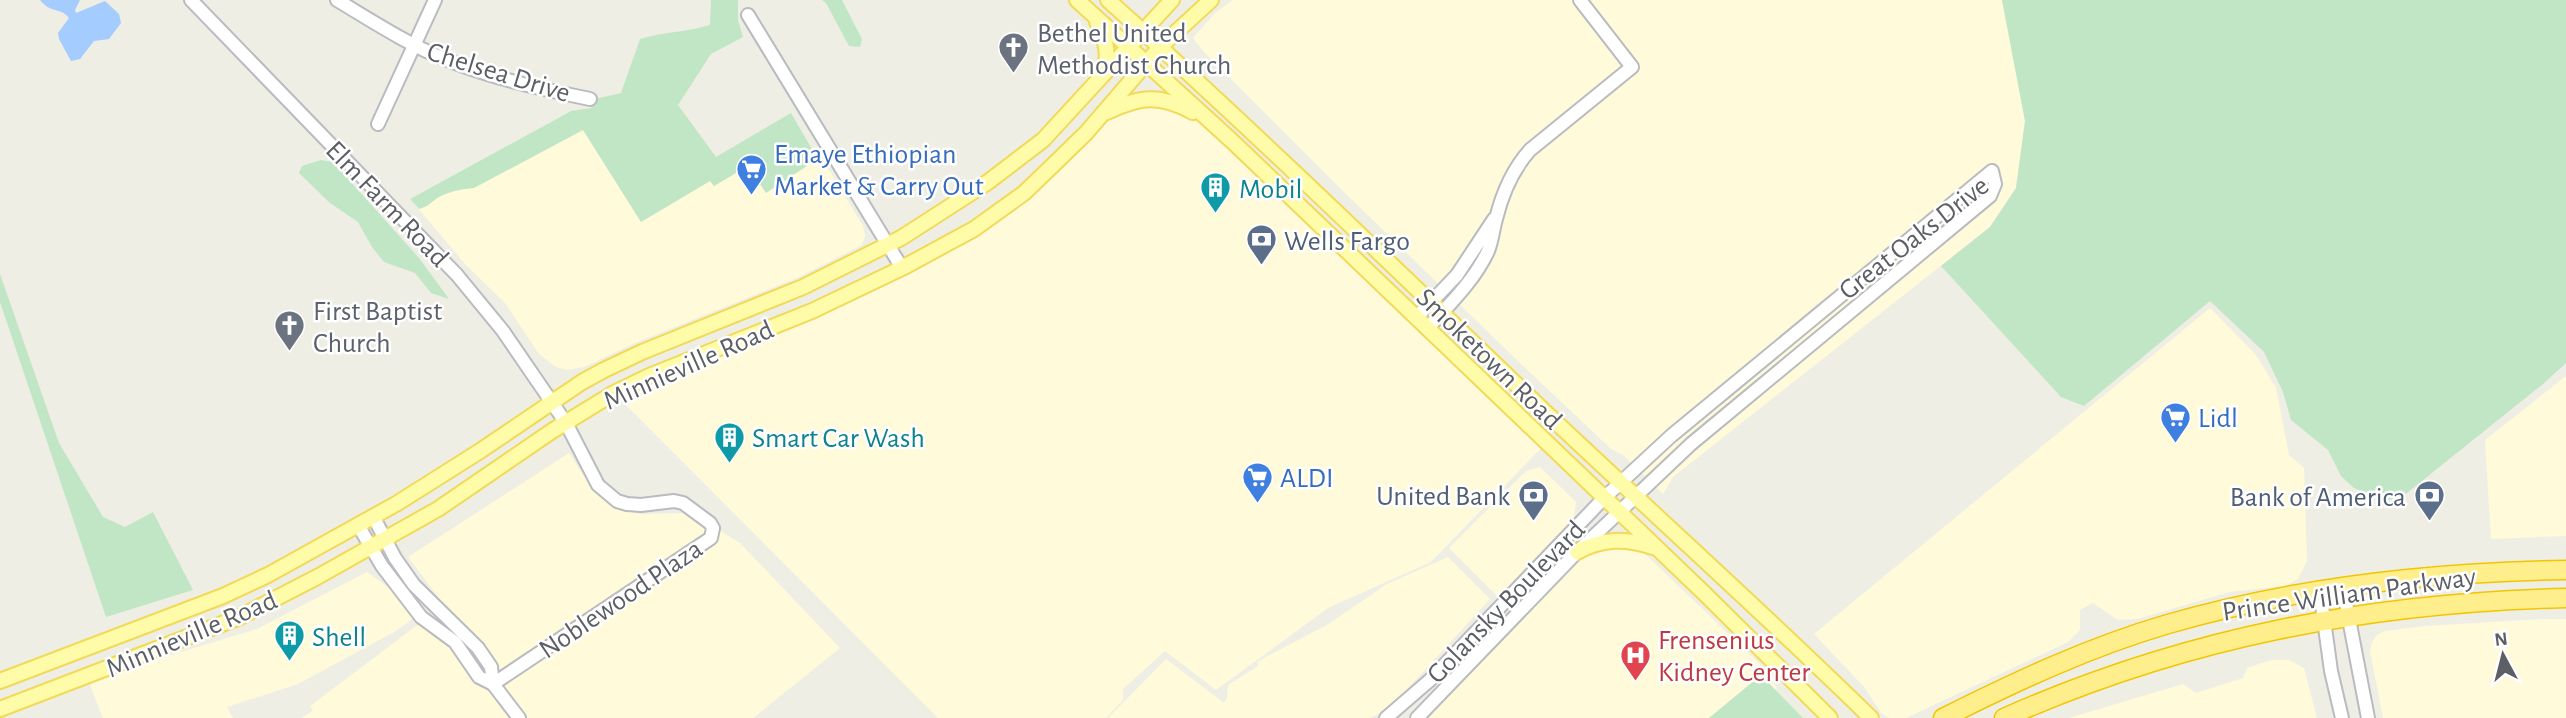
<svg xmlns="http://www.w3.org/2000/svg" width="2566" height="718" viewBox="0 0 2566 718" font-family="'Alegreya Sans',sans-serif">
<rect width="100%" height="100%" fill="#efeee4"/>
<g fill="#fefada">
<path d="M1233,0H2002L2025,121L2016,188L1990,227L1673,477L1663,494L1623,455L1611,449L1521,364L1345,193L1204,52L1193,38L1216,12Z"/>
<path d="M1151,99L1210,121L1546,443L1431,562L1328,608L1216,690L1165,651L1123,689V700L1106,718H938L614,393L865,286L1005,207L1102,114Z"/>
<path d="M571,111L641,222L710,181L714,186L748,165L766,192L821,157L863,226L865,237L862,245L797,278L635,343L584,367L567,370L556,367L539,354L505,303L466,265L410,199Z"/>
<path d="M2210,308L2256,355L2276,388L2289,455L2304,468L2307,561L2298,579L2285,586L2230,592L2137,619L2118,620L2093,603L2080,610V630L2068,642L1906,718H1889L1881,713L1865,688L1814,634Z"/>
<path d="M2566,376V536L2491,539L2485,440Z"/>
<path d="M569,453L592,488L622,510L641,514L691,513L740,543L840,648L753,718H301L313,711L310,706L444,605L408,557Z"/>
<path d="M1540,467L1576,502L1574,518L1498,597L1449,548L1526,471Z"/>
<path d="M1601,545L1636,548L1644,553L1760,664L1777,688L1742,718H1425L1577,560Z"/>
<path d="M1448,557L1490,599L1388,710L1369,718H1108L1166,659L1224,703L1227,698L1228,685L1258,666V661L1327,625L1387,584Z"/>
<path d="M367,572L392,590L414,618L394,632L298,684L227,707L233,718H103L89,683L128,668L257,629Z"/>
<path d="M2540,619H2566V718H2383L2370,651L2372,642L2377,635L2384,631L2425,626Z"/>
<path d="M2271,660H2289L2304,668L2317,718H2069L2183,684L2196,693L2243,678L2247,668Z"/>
</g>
<g fill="#c0e6c5">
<path d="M711,0H738V20L743,37L711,54L678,105L716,157L791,113L813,151V162L766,193L748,166L714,186L710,181L641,222L583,130L474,188C461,189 451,191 439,197C432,201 428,207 419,209L410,199L571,111L591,108L595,99L621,93L640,39C663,32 687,32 710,25Z"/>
<path d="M822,0H842L862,39L860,47L849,46L826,3Z"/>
<path d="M2002,0H2566V363L2543,384L2402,497L2383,501L2354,488L2341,476L2328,450L2291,420L2283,392L2264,352L2210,301L2084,406L2061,397L1941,266L1990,227L2016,188L2025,121Z"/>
<path d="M321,160L333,162L419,258L449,299L431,293L415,273L384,262L372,247L358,222L330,203L299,173L302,166Z"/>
<path d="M0,274L59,443L103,517L125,527L153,512L193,590L106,617L0,302Z"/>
<path d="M1761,675L1803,718H1709Z"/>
</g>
<path fill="#a4ccff" d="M40,0H80L75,10L76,13L105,1L119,14L121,23L109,39L94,41L80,59L71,61L59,39L58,33L69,18C61,7 51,14 40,0Z"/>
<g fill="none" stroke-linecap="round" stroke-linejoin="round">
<defs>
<g id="minor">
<path d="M191,0L457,275L503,331L566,423L598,485L617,501L627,504L641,505L674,501L683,503L710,523L713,528L711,538L493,684"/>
<path d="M337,0C372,21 407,44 445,59C492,78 541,89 590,99"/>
<path d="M748,15L902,268"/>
<path d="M378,124L435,0"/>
<path d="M1416,318L1457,275L1494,219"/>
<path d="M1427,329C1449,305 1474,281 1488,251C1492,241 1493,230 1496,219C1502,194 1513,169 1530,150L1632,67L1580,0"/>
<path d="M373,516L395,558L414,585L478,648L491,667L493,684L519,718"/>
<path d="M358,525L382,566L421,617L455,642L479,677L493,684"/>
<path d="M2343,588L2368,718"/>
<path d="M2320,591L2331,671L2342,718"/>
<path d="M1386,718L1430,680L1604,498L1671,436L1992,171L1995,184L1990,196L1691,444L1577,552L1417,718"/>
</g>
<g id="major">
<path d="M1077,0L1232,141L1704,593L1830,718"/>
<path d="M1108,0C1256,133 1399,272 1543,410C1652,513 1764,613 1871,718"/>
<path d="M1097,22C1105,39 1111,55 1103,73"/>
<path d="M1107,112C1140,96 1160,94 1193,112"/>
<path d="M1577,552C1603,538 1625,538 1653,547"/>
<path d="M0,681L223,596L268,575L396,504L480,451L582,382L604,370L642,352L803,287L901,238L988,182L1043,140L1172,0"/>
<path d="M0,709L240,617L319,576L438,509L552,431L614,393L649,376L812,311L902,268L974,229L1024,193L1050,168L1086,133L1160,47L1211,0"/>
</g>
<g id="highway">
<path d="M1943,718C2015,682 2089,647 2168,624C2296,587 2432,572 2566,570"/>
<path d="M2004,718C2186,637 2368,603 2566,598"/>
</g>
</defs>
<use href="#minor" stroke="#b9bbc0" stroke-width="16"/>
<use href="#major" stroke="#f2da59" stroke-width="18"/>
<use href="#highway" stroke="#f3c500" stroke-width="21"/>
<use href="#minor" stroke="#fff" stroke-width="12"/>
<use href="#major" stroke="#fffca9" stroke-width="14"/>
<use href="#highway" stroke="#feef8c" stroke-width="18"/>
</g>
<defs>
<symbol id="church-pin" viewBox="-11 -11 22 30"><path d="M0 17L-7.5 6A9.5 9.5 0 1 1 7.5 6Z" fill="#6b7280" stroke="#fff"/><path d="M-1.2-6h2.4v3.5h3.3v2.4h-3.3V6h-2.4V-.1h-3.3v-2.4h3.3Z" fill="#fff"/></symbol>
<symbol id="supermarket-pin" viewBox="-11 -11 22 30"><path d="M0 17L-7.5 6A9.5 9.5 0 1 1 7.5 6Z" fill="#3f7fe0" stroke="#fff"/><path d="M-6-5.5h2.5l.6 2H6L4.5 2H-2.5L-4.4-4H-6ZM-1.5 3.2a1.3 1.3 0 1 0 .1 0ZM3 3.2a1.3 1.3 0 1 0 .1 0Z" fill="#fff"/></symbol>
<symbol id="building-pin" viewBox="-11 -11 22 30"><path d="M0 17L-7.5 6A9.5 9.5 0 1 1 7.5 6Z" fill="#0f9aa8" stroke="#fff"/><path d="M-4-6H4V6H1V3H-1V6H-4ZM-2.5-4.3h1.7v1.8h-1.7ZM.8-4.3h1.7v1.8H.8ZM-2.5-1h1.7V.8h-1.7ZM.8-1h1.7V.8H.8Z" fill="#fff"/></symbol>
<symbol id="bank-pin" viewBox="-11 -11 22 30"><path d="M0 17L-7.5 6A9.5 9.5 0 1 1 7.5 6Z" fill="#5c6f8a" stroke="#fff"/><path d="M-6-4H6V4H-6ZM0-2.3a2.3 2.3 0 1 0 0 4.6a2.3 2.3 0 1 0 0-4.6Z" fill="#fff"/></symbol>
<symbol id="hospital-pin" viewBox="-11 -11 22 30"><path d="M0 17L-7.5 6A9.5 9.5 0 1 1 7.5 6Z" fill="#e0444e" stroke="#fff"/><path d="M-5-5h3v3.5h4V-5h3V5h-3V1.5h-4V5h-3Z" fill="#fff"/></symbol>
</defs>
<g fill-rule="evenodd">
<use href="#church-pin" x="996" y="30" width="35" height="47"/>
<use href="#supermarket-pin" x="734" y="152" width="35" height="47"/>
<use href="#building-pin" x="1198" y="170" width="35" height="47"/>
<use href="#bank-pin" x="1244" y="222" width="35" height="47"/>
<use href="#church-pin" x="272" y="308" width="35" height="47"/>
<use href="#supermarket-pin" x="2158" y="400" width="35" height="47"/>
<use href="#building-pin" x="712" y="420" width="35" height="47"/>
<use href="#supermarket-pin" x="1240" y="460" width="35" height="47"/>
<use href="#bank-pin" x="1516" y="478" width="35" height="47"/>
<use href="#bank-pin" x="2412" y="478" width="35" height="47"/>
<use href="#building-pin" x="272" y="618" width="35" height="47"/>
<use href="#hospital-pin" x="1618" y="638" width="35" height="47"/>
</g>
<g text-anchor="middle" stroke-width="5" stroke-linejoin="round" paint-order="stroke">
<g font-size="28" fill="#5b616d" stroke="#fff" text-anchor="start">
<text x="1037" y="42">Bethel United<tspan x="1037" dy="32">Methodist Church</tspan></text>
<text x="313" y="320">First Baptist<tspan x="313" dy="32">Church</tspan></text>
</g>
<g font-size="28" fill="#5c5f65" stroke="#fff">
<text transform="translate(499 71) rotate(17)" y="10">Chelsea Drive</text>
<text transform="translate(388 203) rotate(46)" y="10">Elm Farm Road</text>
<text transform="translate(1913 237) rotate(-38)" y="10">Great Oaks Drive</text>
<text transform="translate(1490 358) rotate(44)" y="10">Smoketown Road</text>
<text transform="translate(688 364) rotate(-24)" y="10">Minnieville Road</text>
<text transform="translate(2349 593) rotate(-8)" y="10">Prince William Parkway</text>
<text transform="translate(620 598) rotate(-34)" y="10">Noblewood Plaza</text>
<text transform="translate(1505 601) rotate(-46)" y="10">Golansky Boulevard</text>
<text transform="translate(191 633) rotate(-23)" y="10">Minnieville Road</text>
</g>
<g font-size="28" fill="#366cbe" stroke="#fff" text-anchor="start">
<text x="774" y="163">Emaye Ethiopian<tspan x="774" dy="32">Market &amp; Carry Out</tspan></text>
<text x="2198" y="427">Lidl</text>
<text x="1280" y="487">ALDI</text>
</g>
<g font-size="28" fill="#0d838f" stroke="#fff" text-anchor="start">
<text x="1239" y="198">Mobil</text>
<text x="752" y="447">Smart Car Wash</text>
<text x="312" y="646">Shell</text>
</g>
<g font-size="28" fill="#4e5e75" stroke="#fff" text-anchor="end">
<text x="1284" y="250" text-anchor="start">Wells Fargo</text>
<text x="1510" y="505">United Bank</text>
<text x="2406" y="506">Bank of America</text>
</g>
<g font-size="28" fill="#be3a42" stroke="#fff" text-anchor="start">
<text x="1658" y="649">Frensenius<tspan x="1658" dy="32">Kidney Center</tspan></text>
</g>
</g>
<g transform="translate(2503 655) rotate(353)" stroke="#ffffff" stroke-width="5" paint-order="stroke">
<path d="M0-5L12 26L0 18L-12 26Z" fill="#5c5f65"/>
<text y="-10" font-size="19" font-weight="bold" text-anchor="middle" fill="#5c5f65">N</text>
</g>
</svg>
